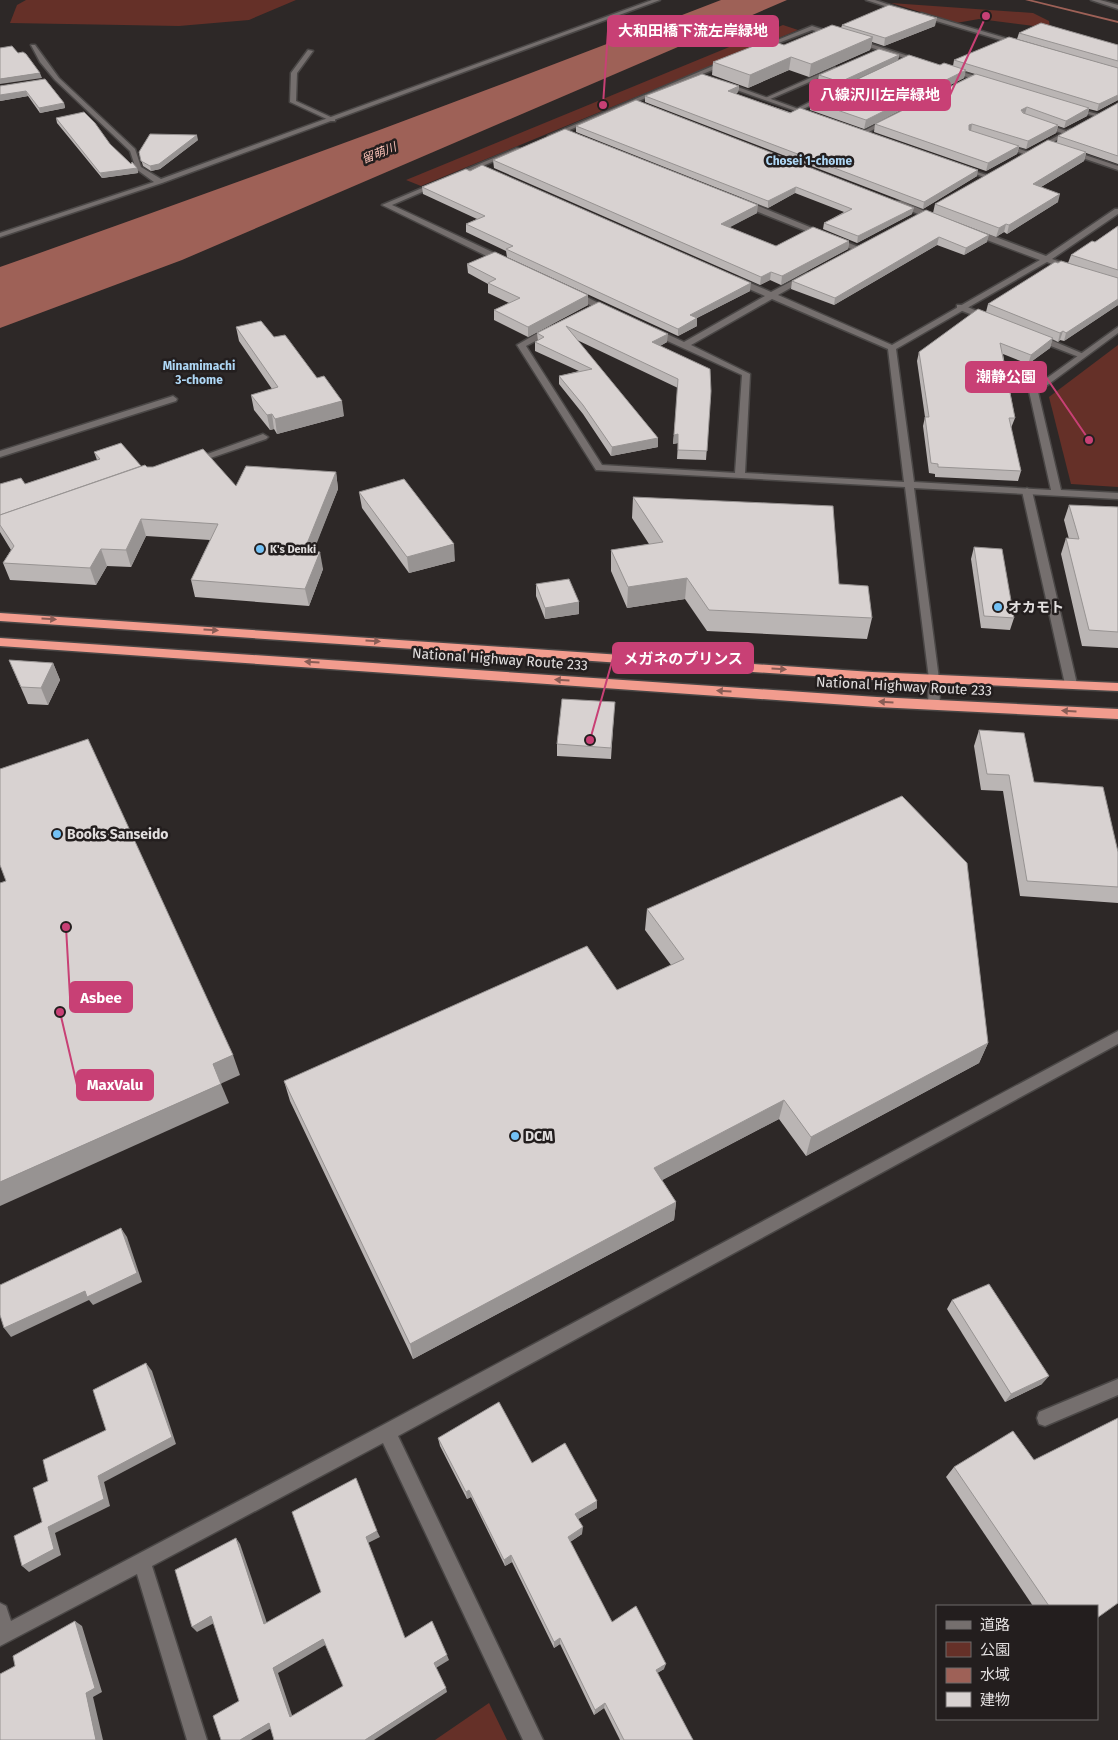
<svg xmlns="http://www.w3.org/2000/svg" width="1118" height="1740" viewBox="0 0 1118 1740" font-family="'Fira Sans','Noto Sans JP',sans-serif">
<rect width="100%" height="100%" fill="#2d2827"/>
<g fill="#653028">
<path d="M26,0H296L249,20L179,26L10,23L17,5Z"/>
<path d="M891,3L1033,13L1049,21L1050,28L979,19L956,23Z"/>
<path d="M783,25L798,30L421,186L406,180Z"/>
<path d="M1118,345V487L1071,484L1049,397Z"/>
<path d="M489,1703L507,1740H435Z"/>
</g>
<path fill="#9e6157" d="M721,0H787L182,260L0,328V267C242,182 482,93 721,0Z"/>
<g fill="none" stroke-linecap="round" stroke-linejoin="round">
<path fill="#9e6157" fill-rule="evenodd" d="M1025,0H1032L1118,21V23Z"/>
<defs>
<g id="lane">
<path d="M1091,0H1100L1118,5V9Z"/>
<path d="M308,50L313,51L297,73L296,101L335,119V121H331L290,102L291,73Z"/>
<path d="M835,67L837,70L768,100L763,99Z"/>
<path d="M824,95L827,97L826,98L799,111L794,110Z"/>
<path d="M888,118L893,119L865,134L860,133Z"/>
<path d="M1041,122L1069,132L1070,133L1067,135L1039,125L1038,124Z"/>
<path d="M1003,143L1031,153L1032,154L1029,156L1001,146L1000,145Z"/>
<path d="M957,305H963L993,318L986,320L957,309Z"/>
<path d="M1033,335H1039L1086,355L1079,357L1033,339Z"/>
<path d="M173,396L177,399L176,401L0,457V451Z"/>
<path d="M1027,488L1032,491L1077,684L1071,688L1065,684L1022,491Z"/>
</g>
<g id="street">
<path d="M652,0H660L162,183L0,237V233L154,182L136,169L130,151L55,80L40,62L31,45H35L59,78L135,149L141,167L161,179Z"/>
<path d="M866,0H875L905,10L900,11Z"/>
<path d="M921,13L1022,43L1023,44L1018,45L919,16Z"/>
<path d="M812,26L837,34L834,36L812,30L763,49L758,48Z"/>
<path d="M855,39L924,61L925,62L920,63L853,42Z"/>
<path d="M727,60L729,63L553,137L548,136Z"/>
<path d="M949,68L989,80L990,81L987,83L947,71Z"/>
<path d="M720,82H724L815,115L810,116L720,84Z"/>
<path d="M1071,107L1101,115L1098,117L1071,109Z"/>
<path d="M1070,129L1075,130L1039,150L1034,149Z"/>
<path d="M517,148L522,149L392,205L507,259V263H501L382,205Z"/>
<path d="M1070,150L1118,166V170L1068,153V151Z"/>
<path d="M961,167L990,176L987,178L961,169Z"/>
<path d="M738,200H744L861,248L854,250L738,204Z"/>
<path d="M896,201H902L940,218L933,220L896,205Z"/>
<path d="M1115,209H1118V214L1052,259L1073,266V270H1067L1047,262L896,349L914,482L1051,490L1029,391L1118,327V333L1038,392L1061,490L1118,493V499L914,488L939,679L940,705L934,709L928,705L929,679L905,487L596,470L517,345L550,326H556V330L526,346L602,465L735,473L742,375L650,333V329H656L684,342L765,296L733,282V278H739L771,292L807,273L811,275L810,277L778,295L892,345L1040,260L971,234V230H977L1046,256ZM772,299L888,349L904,482L745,473L750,374L691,345Z"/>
<path d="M571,292H577L614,311L607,313L571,296Z"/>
<path d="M263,434L268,437L266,439L196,463L193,464L188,461Z"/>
<path d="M1118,1031V1044L398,1436L543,1740H523L383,1443L152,1566L207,1740H187L137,1574L0,1646V1603L6,1606L11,1621L381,1426Z"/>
<path d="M1118,1379V1395L1045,1426L1039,1424L1037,1418L1039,1412Z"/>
</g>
<g id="highway">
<path d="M0,613L872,672L1118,683V691L872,680L0,621Z"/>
<path d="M0,638L877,697L1118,709V719L877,707L0,646Z"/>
</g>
</defs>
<use href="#lane" stroke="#4a4746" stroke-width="3"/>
<use href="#street" stroke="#4a4746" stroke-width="3"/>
<use href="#highway" stroke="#4a4746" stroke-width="3"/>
<use href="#lane" fill="#756f6e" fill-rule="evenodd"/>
<use href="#street" fill="#756f6e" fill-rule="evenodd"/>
<use href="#highway" fill="#f29c8e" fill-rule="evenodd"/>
</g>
<g fill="#bab5b4">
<path d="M842,25L935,26L884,46L872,42L870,50L809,77L789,70L748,88L712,75L713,62L784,45L841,28Z"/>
<path d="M1019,33L1118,45V100L1097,111L1089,109L1087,116L1064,128L1058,126L1056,133L1026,149L1019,147L1017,154L986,171L874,132L875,124L975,74L965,71L964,78L864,129L810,110L811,101L940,65L953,66L954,60L1117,68L1017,39Z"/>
<path d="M899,55L898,60L839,87L818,80L819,75Z"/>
<path d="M45,79L64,103L65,108L40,113L28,96L0,101V86Z"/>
<path d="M739,86L738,92L736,94L977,176L923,209L645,102V96Z"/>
<path d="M1118,103V164L1086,153L1084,161L1041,187L1058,202L1007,234L1004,232L996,237L933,213L935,204L1057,142L1058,136Z"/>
<path d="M56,118L110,144L131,164L137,168L138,173L102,178L57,123Z"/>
<path d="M576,126L912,214L857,243L823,229L824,223L844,212L795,193L768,208L576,132Z"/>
<path d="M198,140L160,169L151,171L143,166L139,152Z"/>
<path d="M493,160L757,213L729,227L776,246L849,241L848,249L781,285L770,280L760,285L494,168Z"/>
<path d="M422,187L750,291L697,318V326L678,336L507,257L506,251L466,232V224L477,219L423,194Z"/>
<path d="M926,210L987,242L964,255L937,245L834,305L791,289L792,281Z"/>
<path d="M1118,226V305L1064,341L1060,340L1058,342L1052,339L1050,348L1028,364L1003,354L1015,418L1011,428L1021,471L1018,481L935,477V474L929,473L923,426L925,417L917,361L919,352L986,312L988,304L1058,263L1087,269L1068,263L1071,255L1095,242Z"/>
<path d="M467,264L588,295V305L528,337L494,320V310L509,303L488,293V284L468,273Z"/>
<path d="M599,302L667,342L660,346L711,391L706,460L677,459L678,443L673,444L678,388L577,340L658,438V447L611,456L583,414L559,384V376L579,371L535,351V342L538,341L537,333Z"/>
<path d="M236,327L274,337L344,416L277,434L274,429L270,430L254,410L251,395L272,389L239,341Z"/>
<path d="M94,452L141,466L236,486L336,472L338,489L313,551L323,569L309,606L195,597L191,580L210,540L146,536L131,567L107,566L96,585L10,580L3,563L11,550L0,532V484H25L97,460Z"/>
<path d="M359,492L455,561L409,573L362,508Z"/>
<path d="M633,497L839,584L872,618L867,639L707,631L685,599L627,608L611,571V550L649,544L632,518Z"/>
<path d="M1069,505L1118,507V648L1082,646L1061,554L1066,538L1069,539L1064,520Z"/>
<path d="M974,547L1014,618L1010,630L981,628L971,559Z"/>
<path d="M536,584L579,614L545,619L536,596Z"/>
<path d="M9,660L53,663L60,680L48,705L28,704Z"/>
<path d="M614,713L611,759L557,756V744Z"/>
<path d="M979,730L1034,782L1118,852V903L1020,896L1003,791L981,790L974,746Z"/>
<path d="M647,909L988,1043L979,1063L806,1156L779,1119L662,1180L676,1202L674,1220L413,1359L290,1101L284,1081L617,990L671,965L645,930Z"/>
<path d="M952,1300L1042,1384L1005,1402L947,1309Z"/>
<path d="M438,1438L532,1463L597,1501V1508L578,1519L582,1534L570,1542L612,1622L664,1669L657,1673L693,1740H620L604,1708L594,1715L560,1644L554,1648L512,1562L505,1566L471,1497L467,1499L440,1446Z"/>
<path d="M1034,1460L1097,1606H1033L946,1477L954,1467Z"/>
</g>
<g fill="#979392">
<path d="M937,18L935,26L884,46L885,38Z"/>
<path d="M873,37L870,50L809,77L811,64Z"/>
<path d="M899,55L898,60L839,87L840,82Z"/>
<path d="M791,57L789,70L748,88L750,75Z"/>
<path d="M966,70L964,78L864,129L866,120Z"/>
<path d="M40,73L42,78L0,84V79Z"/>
<path d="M739,86L738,92L728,97V91Z"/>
<path d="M26,91L28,96L0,101V95Z"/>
<path d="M1118,95V100L1097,111L1099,104Z"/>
<path d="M64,103L65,108L40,113L39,108Z"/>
<path d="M1027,107L1025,114L1021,110Z"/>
<path d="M1089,108L1087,116L1064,128L1066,121Z"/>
<path d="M972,124L971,131L967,132L969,125Z"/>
<path d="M1058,125L1056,133L1026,149L1028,141Z"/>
<path d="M197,135L198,140L160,169L151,171L150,166Z"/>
<path d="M1019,146L1017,154L986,171L988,163Z"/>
<path d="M1086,152L1084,161L1031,193L1033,184Z"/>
<path d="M137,168L138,173L102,178L100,173Z"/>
<path d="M978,170L977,176L923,209L924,202Z"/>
<path d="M796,187L795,193L768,208V201Z"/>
<path d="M1060,194L1058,202L1007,234L1009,225Z"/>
<path d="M758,205L757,213L721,232V224Z"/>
<path d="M914,208L912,214L857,243L858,236Z"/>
<path d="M1006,224L1004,232L996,237L999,228Z"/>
<path d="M989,235L987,242L964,255L966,248Z"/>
<path d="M939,237L937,245L834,305L835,298Z"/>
<path d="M849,241L848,249L781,285L782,276Z"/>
<path d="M771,272L770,280L760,285L761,277Z"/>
<path d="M751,283L750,291L689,322L690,315Z"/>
<path d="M588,295V305L528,337V327Z"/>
<path d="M1118,299V305L1064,341L1066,333Z"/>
<path d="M697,318V326L678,336V329Z"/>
<path d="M1063,331L1060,340L1058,342L1060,333Z"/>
<path d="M668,334L667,342L651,351L652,342Z"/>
<path d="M1053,338L1050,348L1028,364L1031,355Z"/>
<path d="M342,401L344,416L277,434L275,419Z"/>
<path d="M272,414L274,429L270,430L267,415Z"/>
<path d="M678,434V443L673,444L674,435Z"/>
<path d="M658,438V447L611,456L612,447Z"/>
<path d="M336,472L338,489L307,568L304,551Z"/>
<path d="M141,519L146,536L131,567L126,550Z"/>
<path d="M454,544L455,561L409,573L407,557Z"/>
<path d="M101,549L107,566L96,585L90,568Z"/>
<path d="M320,552L323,569L309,606L305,589Z"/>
<path d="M687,578L685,599L627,608L628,587Z"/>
<path d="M579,602V614L545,619V608Z"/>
<path d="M53,663L60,680L48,705L41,688Z"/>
<path d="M988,1043L979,1063L806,1156L811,1137Z"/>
<path d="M233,1055L240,1075L220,1084L213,1064Z"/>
<path d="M221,1084L229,1103L0,1206V1182Z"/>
<path d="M784,1100L779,1119L651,1186L654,1168Z"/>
<path d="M676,1202L674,1220L413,1359L410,1344Z"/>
<path d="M121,1228L127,1237L142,1282L93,1305L89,1300L11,1337L4,1328Z"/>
<path d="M146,1363L152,1371L176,1444L104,1482L110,1506L55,1533L61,1555L29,1572L22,1566L48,1527L98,1476Z"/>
<path d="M1049,1376L1042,1384L1005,1402L1011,1394Z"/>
<path d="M469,1490L471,1497L467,1499L466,1492Z"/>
<path d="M597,1501V1508L575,1521V1514Z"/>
<path d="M583,1527L582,1534L567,1544L568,1537Z"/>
<path d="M377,1531L380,1537L368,1543L366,1537Z"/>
<path d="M236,1538L240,1544L269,1629L264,1624Z"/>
<path d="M511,1555L512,1562L505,1566L504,1560Z"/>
<path d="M211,1616L216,1622L197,1632L192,1627Z"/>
<path d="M75,1621L82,1626L102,1692L93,1697L103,1740H96L86,1693Z"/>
<path d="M560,1638V1644L554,1648V1642Z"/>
<path d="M323,1639L327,1644L278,1673L294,1721L290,1717L273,1668Z"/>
<path d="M447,1655L449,1660L436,1668L434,1663Z"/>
<path d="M666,1664L664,1669L654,1675L656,1670Z"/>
<path d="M446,1688L447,1692L374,1740H365Z"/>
<path d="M605,1703L604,1708L594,1715L595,1710Z"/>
<path d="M269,1723L273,1727L251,1740H240Z"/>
</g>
<g fill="#d8d2d1" stroke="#979392" fill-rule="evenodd">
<path d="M889,5L937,18L885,38L842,25Z"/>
<path d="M1041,23L1118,45V61L1019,33Z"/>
<path d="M832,25L873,37L811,64L791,57L750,75L713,62L769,40L784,45Z"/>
<path d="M1009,37L1118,68V95L1099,104L954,60Z"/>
<path d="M12,46L18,53L23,52L26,54L40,73L0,79V48Z"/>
<path d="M879,49L899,55L840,82L819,75Z"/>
<path d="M909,55L940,65L944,63L966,70L866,120L811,101Z"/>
<path d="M702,74L739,86L728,91L790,113L800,108L978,170L924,202L645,96Z"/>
<path d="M976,74L1089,108L1066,121L1027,107L1021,110L1023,113L1058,125L1028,141L972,124L969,125V130L1019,146L988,163L875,124Z"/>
<path d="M45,79L64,103L39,108L26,91L0,95V86Z"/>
<path d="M636,100L914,208L858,236L824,223L852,209L796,187L768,201L576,126Z"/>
<path d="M1118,103V156L1058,136Z"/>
<path d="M84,112L95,123L110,144L131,164L132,162L137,168L100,173L56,118Z"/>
<path d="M565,129L758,205L721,224L776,246L813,227L849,241L782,276L771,272L761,277L493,160Z"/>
<path d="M150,134L197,135L159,164L150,166L141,161L139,152Z"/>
<path d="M1048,140L1086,152L1033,184L1060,194L1009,225L1006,224L999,228L935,204Z"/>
<path d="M482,165L751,283L690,315L697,318L678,329L506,249L513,246L466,224L485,216L422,187L466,169L470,171Z"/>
<path d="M926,210L989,235L966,248L939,237L835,298L792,281Z"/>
<path d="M1118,226V270L1071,255L1092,241L1095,242Z"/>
<path d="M495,252L588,295L528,327L494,310L520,298L488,283L496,279L467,264Z"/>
<path d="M1061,261L1118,278V299L1066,333L1063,331L1060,333L988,304L1055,262L1058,263Z"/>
<path d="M599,302L668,334L652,342L710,369L711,391L707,451L678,450V434L674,435L678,379L566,326L658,438L612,447L583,405L559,376L592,369L535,342L544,337L537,333Z"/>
<path d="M978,309L1053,338L1031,355L1000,343L1015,418H1009L1021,471L938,467V464L931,463L925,417H929L919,352Z"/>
<path d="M261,321L274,337L285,335L317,378L324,376L342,401L275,419L272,414L267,415L251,395L278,387L236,327Z"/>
<path d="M121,443L141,466L0,515V484L21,478L25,484L100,459L94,452Z"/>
<path d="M203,449L236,486L246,466L336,472L304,551L320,552L305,589L191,580L218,524L141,519L126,550L101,549L90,568L3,563L14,546L0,525V515L145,465L147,467H153Z"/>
<path d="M404,479L454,544L407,557L359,492Z"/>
<path d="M633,497L833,506L839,584L868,586L872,618L709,610L687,578L628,587L611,550L663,542Z"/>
<path d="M1069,505L1118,507V632L1089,630L1066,538L1079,539Z"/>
<path d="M974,547L1002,549L1014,618L984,616Z"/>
<path d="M569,579L579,602L545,608L536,584Z"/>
<path d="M9,660L53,663L41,688L21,687Z"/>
<path d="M562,699L615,702L611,748L557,744Z"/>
<path d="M979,730L1024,733L1034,782L1103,787L1118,852V887L1027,881L1009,775L987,774Z"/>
<path d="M88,739L233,1055L213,1064L221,1084L0,1182V883L6,881L0,865V769Z"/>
<path d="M902,796L967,863L988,1043L811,1137L784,1100L654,1168L676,1202L410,1344L284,1081L587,946L617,990L684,959L647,909Z"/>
<path d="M121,1228L137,1273L87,1297L85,1291L4,1328L0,1315V1285Z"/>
<path d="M989,1284L1049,1376L1011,1394L952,1300Z"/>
<path d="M146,1363L172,1437L98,1476L104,1499L48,1527L54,1549L22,1566L14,1536L42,1522L33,1488L48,1481L43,1460L106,1430L93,1390Z"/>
<path d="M499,1402L532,1463L565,1443L597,1501L575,1514L583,1527L568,1537L612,1622L636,1606L666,1664L656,1670L693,1740H624L605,1703L595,1710L560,1638L554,1642L511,1555L504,1560L469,1490L466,1492L438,1438Z"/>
<path d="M1118,1418V1603L1097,1618V1606H1049L954,1467L1013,1431L1034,1460Z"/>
<path d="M356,1478L377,1531L366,1537L405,1638L432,1621L447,1655L434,1663L446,1688L365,1740H274L269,1723L240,1740H221L213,1716L239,1701L211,1616L192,1627L175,1570L236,1538L264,1624L321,1592L292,1512ZM323,1639L343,1686L290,1717L273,1668Z"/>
<path d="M75,1621L95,1688L86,1693L96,1740H0V1674L15,1666L13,1656Z"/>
</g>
<defs><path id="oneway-solid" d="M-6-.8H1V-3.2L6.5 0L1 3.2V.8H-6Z" transform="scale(1.25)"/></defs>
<g fill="#8a5d56">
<use href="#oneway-solid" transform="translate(49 619) rotate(3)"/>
<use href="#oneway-solid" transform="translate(211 630) rotate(4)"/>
<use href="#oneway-solid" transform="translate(373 641) rotate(4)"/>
<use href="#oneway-solid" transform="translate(312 662) rotate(-176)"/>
<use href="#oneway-solid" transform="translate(779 669) rotate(4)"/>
<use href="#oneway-solid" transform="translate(562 680) rotate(-176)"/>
<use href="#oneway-solid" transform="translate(724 691) rotate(-176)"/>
<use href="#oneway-solid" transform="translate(886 702) rotate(-177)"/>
<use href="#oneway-solid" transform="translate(1069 711) rotate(-177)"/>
</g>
<g fill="#73c1f5" stroke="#231e1e" stroke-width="2">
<circle cx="260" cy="549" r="5"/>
<circle cx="998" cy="607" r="5"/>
<circle cx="57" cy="834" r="5"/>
<circle cx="515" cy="1136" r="5"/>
</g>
<g text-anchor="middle" stroke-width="5" stroke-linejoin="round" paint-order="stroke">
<g font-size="11" font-weight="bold" fill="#e2dfdf" stroke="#231e1e" text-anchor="start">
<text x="270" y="553">K's Denki</text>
</g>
<g font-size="12" font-style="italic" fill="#f6beb4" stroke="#231e1e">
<text transform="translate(379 153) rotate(-22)" y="4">留萌川</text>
</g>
<g font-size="12" font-weight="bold" fill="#aed7f5" stroke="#231e1e">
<text x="809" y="165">Chosei 1-chome</text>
<text x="199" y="370">Minamimachi<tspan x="199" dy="14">3-chome</tspan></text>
</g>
<g font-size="14" font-weight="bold" fill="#e2dfdf" stroke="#231e1e" text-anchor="start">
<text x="1008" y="612">オカモト</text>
<text x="67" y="839">Books Sanseido</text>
<text x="525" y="1141">DCM</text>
</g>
<g font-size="14" fill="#e2dfdf" stroke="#231e1e">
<text transform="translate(500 659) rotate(4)" y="5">National Highway Route 233</text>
<text transform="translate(904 686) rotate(3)" y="5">National Highway Route 233</text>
</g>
</g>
<path fill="none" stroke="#c84075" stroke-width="2" d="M603 105L608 31M986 16L950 95M1089 440L1046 377M590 740L613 658M66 927L70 997M60 1012L77 1085"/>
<g fill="#c84075" stroke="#231e1e" stroke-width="2">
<circle cx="603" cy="105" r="5"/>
<circle cx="986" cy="16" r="5"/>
<circle cx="1089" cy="440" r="5"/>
<circle cx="590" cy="740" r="5"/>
<circle cx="66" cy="927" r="5"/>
<circle cx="60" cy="1012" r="5"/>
</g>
<g fill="#c84075" stroke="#c84075" stroke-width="2">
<rect x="608" y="16" width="170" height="30" rx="5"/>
<rect x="810" y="80" width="140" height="30" rx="5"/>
<rect x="966" y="362" width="80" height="30" rx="5"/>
<rect x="613" y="643" width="140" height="30" rx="5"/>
<rect x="70" y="982" width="62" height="30" rx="5"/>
<rect x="77" y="1070" width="76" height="30" rx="5"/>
</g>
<g font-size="15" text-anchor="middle" font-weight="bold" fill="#fff">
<text x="693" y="36">大和田橋下流左岸緑地</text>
<text x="880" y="100">八線沢川左岸緑地</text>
<text x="1006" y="382">潮静公園</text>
<text x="683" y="664">メガネのプリンス</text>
<text x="101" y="1003">Asbee</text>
<text x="115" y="1090">MaxValu</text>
</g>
<rect x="936" y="1605" width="162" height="115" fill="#231e1e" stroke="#6f6b6b"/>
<rect x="946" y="1621" width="25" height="8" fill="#756f6e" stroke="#6f6b6b"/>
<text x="980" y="1630" font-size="15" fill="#e2dfdf">道路</text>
<rect x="946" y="1642" width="25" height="15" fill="#653028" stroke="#6f6b6b"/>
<text x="980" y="1655" font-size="15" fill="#e2dfdf">公園</text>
<rect x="946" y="1668" width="25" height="15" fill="#9e6157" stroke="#6f6b6b"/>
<text x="980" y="1680" font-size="15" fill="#e2dfdf">水域</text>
<rect x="946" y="1692" width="25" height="15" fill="#d8d2d1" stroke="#6f6b6b"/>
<text x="980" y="1705" font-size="15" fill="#e2dfdf">建物</text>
</svg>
